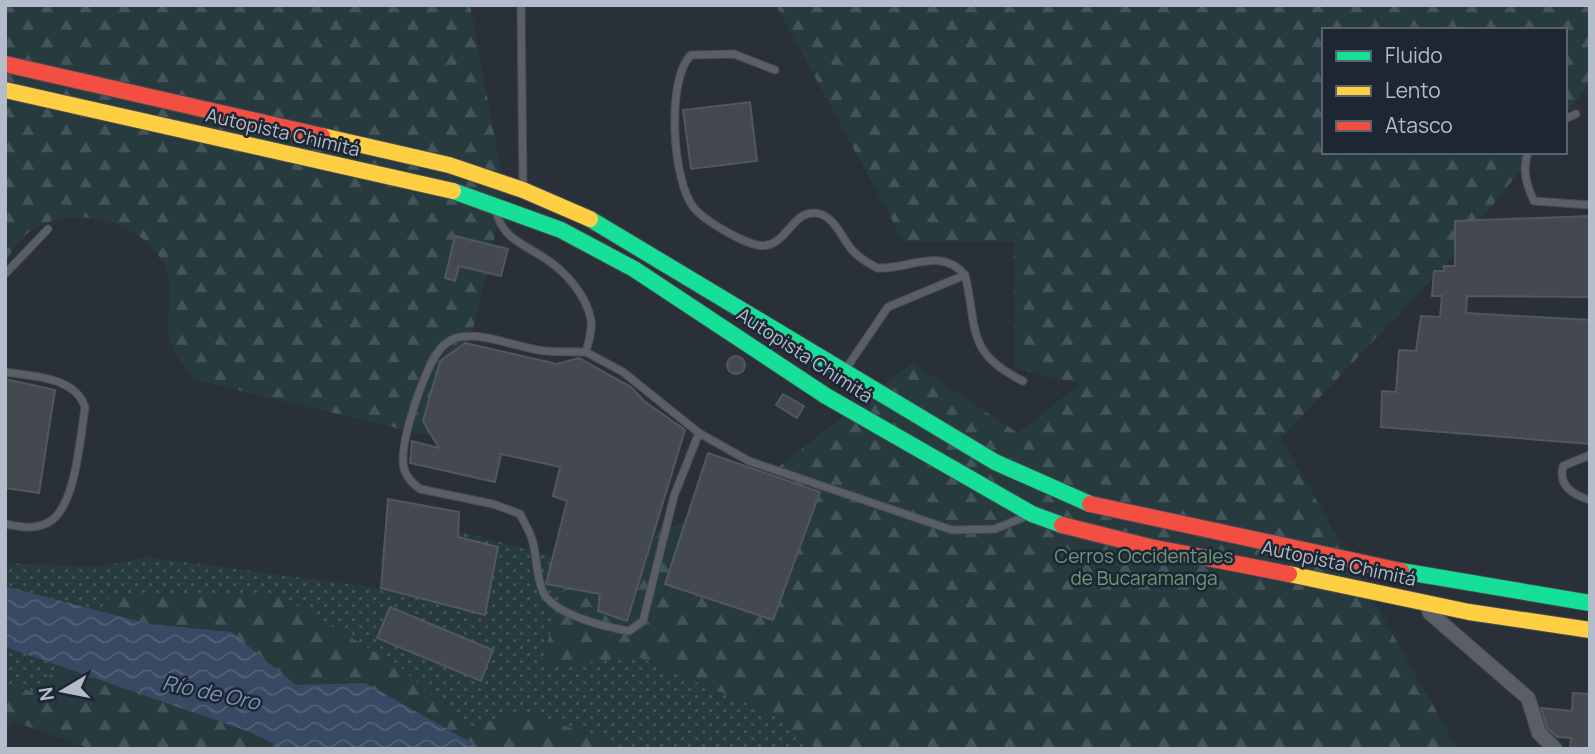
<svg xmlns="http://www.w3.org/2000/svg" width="1595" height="754" viewBox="0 0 1595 754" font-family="Manrope,sans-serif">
<defs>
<pattern id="grass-dots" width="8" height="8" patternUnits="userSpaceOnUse" patternTransform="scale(1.75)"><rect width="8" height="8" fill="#273a3e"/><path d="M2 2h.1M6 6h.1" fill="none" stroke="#445559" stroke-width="1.8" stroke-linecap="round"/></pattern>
<pattern id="forest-firs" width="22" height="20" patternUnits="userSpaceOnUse" patternTransform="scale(1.75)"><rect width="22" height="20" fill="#273a3e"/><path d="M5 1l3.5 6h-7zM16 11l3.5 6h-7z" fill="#445559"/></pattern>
<pattern id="water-waves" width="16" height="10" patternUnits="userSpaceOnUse" patternTransform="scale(1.75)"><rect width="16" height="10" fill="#384963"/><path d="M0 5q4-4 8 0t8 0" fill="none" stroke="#526178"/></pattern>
</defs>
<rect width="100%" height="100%" fill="#2a3038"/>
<g fill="url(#grass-dots)">
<path d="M410,518L573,561L541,666L638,657L776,716L816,749H630L520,710L467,729L400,667L112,594L99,611L5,586V563L98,567L148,557L392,590Z"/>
<path d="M5,647L58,665L36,693L5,684Z"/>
</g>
<g fill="url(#forest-firs)">
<path d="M5,5H470L505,192L447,440L191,379C184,366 171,350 169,335C166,315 174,290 167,271C147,221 74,201 29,232C20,238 13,252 5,260Z"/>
<path d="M776,5H1590V84L1565,114V30H1324V152H1535L1444,266L1281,438L1458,749H816L776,716L638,657L540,666L573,561L727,507L912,363L1018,433L1080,384L1015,368L1014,242H904Z"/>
<path d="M112,594H278L400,667L467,729L520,710L630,749H92L15,722L5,727V684L37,693Z"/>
</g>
<path fill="url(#water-waves)" d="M5,586L149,624L231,632L296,685L365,683L483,749H285L247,731L5,647Z"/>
<g fill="#444950" stroke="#52575f" stroke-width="2">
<path d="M750,102L757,161L691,169L683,110Z"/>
<path d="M1590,216V297L1467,296L1466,313L1590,320V444L1381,427L1382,391L1396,392L1399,350L1416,351L1421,316L1440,317L1442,296H1432L1434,271H1444V266H1455V221Z"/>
<path d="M455,236L508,249L501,276L459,266L455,281L445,278Z"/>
<path d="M465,343L557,364L579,358L631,387L644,401L685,430L627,621L598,611L600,594L546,584L567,501L553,496L560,467L501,454L495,482L410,463L412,441L439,448L423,421L440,361Z"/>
<circle cx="736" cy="365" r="9"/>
<path d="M5,379L55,390L39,493L5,488Z"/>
<path d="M783,394L804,406L797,418L776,405Z"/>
<path d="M708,453L820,492L773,620L665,584Z"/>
<path d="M388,499L459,512L458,537L498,547L485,615L381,588Z"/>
<path d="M390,607L493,650L481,681L377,638Z"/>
<path d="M1573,693L1590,694V749H1570L1571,738L1557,737L1547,728L1541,708L1572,711Z"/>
</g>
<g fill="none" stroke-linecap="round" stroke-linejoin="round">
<defs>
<g id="lane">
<path d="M521,5L523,186"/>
<path d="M775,70L734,54L691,55C666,79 672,181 694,208C705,221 741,242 758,245C787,251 791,206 820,214C837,219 843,242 855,253C861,259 870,264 877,268C908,270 941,246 965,275C978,328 965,353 1023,381"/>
<path d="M1565,119L1576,114"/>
<path d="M1528,152C1522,170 1526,184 1534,201L1590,205"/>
<path d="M497,215C504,238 524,245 543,257C565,271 586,294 591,320C593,329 588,343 586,352C571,351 554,353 538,350C513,346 486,333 460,337C452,338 442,345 438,352C424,370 398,446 404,468C406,477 413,484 420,489L493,504L520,514C524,522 529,530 532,539C537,555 536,576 543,592C554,615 606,627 629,631L643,621L674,496L699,433L749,461L952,530L995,529L1022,518"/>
<path d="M5,274L48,229"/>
<path d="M586,352L623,372L699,433"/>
<path d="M847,367L888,307L965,275"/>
<path d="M5,372C32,376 77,377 85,408C80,437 76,507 49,522C35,530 20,527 5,524"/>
<path d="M1590,455L1563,466C1558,486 1573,495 1590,500"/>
</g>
<path id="street" d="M1427,604L1430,613L1528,698L1539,733L1555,749"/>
<g id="fast">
<path d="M453,191L561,230L634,269L826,396L1032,514L1062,525"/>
<path d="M590,219L995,462L1090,504"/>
<path d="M1401,571L1590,603"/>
</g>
<g id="slow">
<path d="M5,90L453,191"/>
<path d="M322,136L449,165L523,190L590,219"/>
<path d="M1289,574L1469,612L1590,630"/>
</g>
<g id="jam">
<path d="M5,64L322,136"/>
<path d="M1090,504L1401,571"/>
<path d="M1062,525L1150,547L1289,574"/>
</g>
</defs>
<use href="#lane" stroke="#484c53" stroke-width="9"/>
<use href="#street" stroke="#484c53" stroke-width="16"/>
<use href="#fast" stroke="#474c53" stroke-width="18"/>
<use href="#slow" stroke="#474c53" stroke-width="18"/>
<use href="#jam" stroke="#474c53" stroke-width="18"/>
<use href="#lane" stroke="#5a5e66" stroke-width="7"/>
<use href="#street" stroke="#5a5e66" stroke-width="14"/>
<use href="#fast" stroke="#16e098" stroke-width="16"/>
<use href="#slow" stroke="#ffcf43" stroke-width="16"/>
<use href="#jam" stroke="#f24e42" stroke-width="16"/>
</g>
<g text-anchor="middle" stroke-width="5" stroke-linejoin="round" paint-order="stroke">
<g font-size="19" fill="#b4bcc9" stroke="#1d2633">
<text transform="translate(283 132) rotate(13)" y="7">Autopista Chimitá</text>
<text transform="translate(805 355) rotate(33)" y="7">Autopista Chimitá</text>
<text transform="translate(1339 563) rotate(12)" y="7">Autopista Chimitá</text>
</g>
<g font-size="19" fill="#6b9a76" stroke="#1d2633">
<text x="1144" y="563">Cerros Occidentales<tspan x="1144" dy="22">de Bucaramanga</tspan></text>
</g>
<g font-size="21" font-style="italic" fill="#7c92b1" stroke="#1d2633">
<text transform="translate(211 693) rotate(12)" y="7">Río de Oro</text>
</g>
</g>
<rect width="1595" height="754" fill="none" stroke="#b4bcc9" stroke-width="14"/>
<rect x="1322" y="28" width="245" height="126" fill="#1d2633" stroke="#59626f" stroke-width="2"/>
<rect x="1336" y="51" width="35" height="10" fill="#16e098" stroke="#59626f" stroke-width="2"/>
<text x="1385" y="63" font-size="21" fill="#b4bcc9">Fluido</text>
<rect x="1336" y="86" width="35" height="10" fill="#ffcf43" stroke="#59626f" stroke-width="2"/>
<text x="1385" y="98" font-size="21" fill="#b4bcc9">Lento</text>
<rect x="1336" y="121" width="35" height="10" fill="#f24e42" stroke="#59626f" stroke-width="2"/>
<text x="1385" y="133" font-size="21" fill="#b4bcc9">Atasco</text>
<g transform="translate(63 691) rotate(260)" stroke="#1d2633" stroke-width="5" paint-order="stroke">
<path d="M0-5L12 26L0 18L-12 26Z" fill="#b4bcc9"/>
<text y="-10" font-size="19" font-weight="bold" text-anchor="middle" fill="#b4bcc9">N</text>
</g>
</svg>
